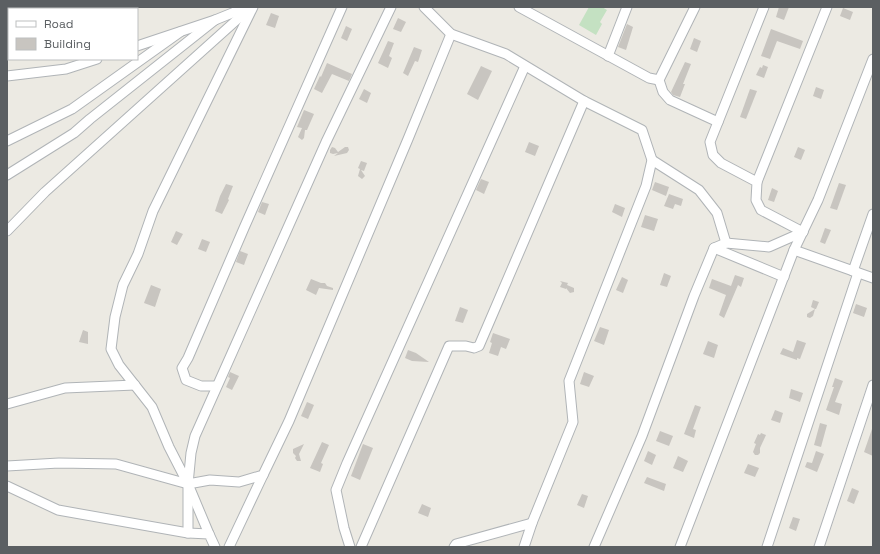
<svg xmlns="http://www.w3.org/2000/svg" width="880" height="554" viewBox="0 0 880 554" font-family="'Space Grotesk',sans-serif">
<rect width="100%" height="100%" fill="#eceae3"/>
<path fill="#c4e1c2" d="M589,7H602L607,10L600,22L602,24L596,35L579,25Z"/>
<g fill="#c8c5c0">
<path d="M779,7H789L784,20L776,17Z"/>
<path d="M843,8L853,12L850,20L840,16Z"/>
<path d="M271,13L279,16L275,28L266,25Z"/>
<path d="M398,18L406,22L401,32L393,29Z"/>
<path d="M627,24L633,27L626,50L618,47Z"/>
<path d="M346,26L352,29L347,41L341,38Z"/>
<path d="M771,29L803,41L800,49L777,41L770,59L761,56Z"/>
<path d="M694,38L701,41L697,52L690,49Z"/>
<path d="M388,41L394,43L389,56L392,58L388,68L378,63Z"/>
<path d="M414,47L422,50L418,62L415,61L408,76L403,73Z"/>
<path d="M685,62L691,64L683,84H685L680,97L673,95L671,92Z"/>
<path d="M327,63L352,74L349,81L332,74L322,93L314,89L320,76L321,77Z"/>
<path d="M763,65L768,67L764,78L756,75L760,67L762,68Z"/>
<path d="M481,66L492,71L478,100L467,94Z"/>
<path d="M816,87L824,90L821,99L813,96Z"/>
<path d="M364,89L371,93L367,103L359,99Z"/>
<path d="M750,89L757,91L746,119L740,117Z"/>
<path d="M304,110L314,114L307,130H305L304,138L302,140L298,137L302,128L297,127Z"/>
<path d="M529,142L539,146L535,156L525,152Z"/>
<path d="M332,147L335,148L338,152L345,147H348L349,150L347,153L334,156L338,153L333,154L330,153V150Z"/>
<path d="M798,147L805,150L801,160L794,157Z"/>
<path d="M361,161L367,163L364,171L361,170L365,176L362,179L358,176L360,169L358,168Z"/>
<path d="M481,179L489,182L484,194L476,190Z"/>
<path d="M655,182L669,187L666,196L652,190Z"/>
<path d="M839,183L846,185L837,210L830,208Z"/>
<path d="M226,184L233,186L228,199L229,200L222,214L215,211L220,196Z"/>
<path d="M772,188L778,191L774,202L768,200Z"/>
<path d="M669,194L683,199L681,206L675,204L673,209L664,206Z"/>
<path d="M262,202L269,204L265,215L258,212Z"/>
<path d="M615,204L625,208L622,217L612,212Z"/>
<path d="M645,215L658,219L654,231L641,227Z"/>
<path d="M825,228L831,230L825,244L820,242Z"/>
<path d="M176,231L183,234L177,245L171,242Z"/>
<path d="M202,239L210,242L206,252L198,249Z"/>
<path d="M240,251L248,254L244,265L236,262Z"/>
<path d="M664,273L671,276L667,287L660,285Z"/>
<path d="M735,275L744,278L741,287L738,285L724,318L719,315L726,295L709,288L712,279L731,286Z"/>
<path d="M622,277L628,280L623,293L616,290Z"/>
<path d="M311,279L321,283H325L327,286L333,288V290L319,288L316,295L306,290Z"/>
<path d="M560,281L568,283L567,285L574,288V292L570,293L566,288V289L560,287L562,283Z"/>
<path d="M151,285L161,289L155,307L144,303Z"/>
<path d="M813,300L819,302L816,309H815L813,316L810,318L807,317V314L815,309L811,307Z"/>
<path d="M856,304L867,308L864,317L853,313Z"/>
<path d="M460,307L468,310L463,323L455,321Z"/>
<path d="M600,327L609,330L604,345L594,341Z"/>
<path d="M83,330L88,332V344L79,342Z"/>
<path d="M493,333L510,339L506,349L501,347L498,356L489,353L492,343L490,342Z"/>
<path d="M797,340L806,343L800,359L797,358V360L780,354L783,348L793,352Z"/>
<path d="M708,341L718,345L714,358L703,354Z"/>
<path d="M408,350L416,353L429,362L412,361L405,358Z"/>
<path d="M230,372L239,376L232,390L226,387L230,378L228,377Z"/>
<path d="M584,372L594,376L589,387L580,384Z"/>
<path d="M835,378L843,381L835,402L842,404L839,415L826,410L834,387H832Z"/>
<path d="M791,389L803,393L800,402L789,398Z"/>
<path d="M307,402L314,405L308,419L301,416Z"/>
<path d="M695,405L701,407L693,429L696,430L694,438L684,434Z"/>
<path d="M775,410L783,413L780,423L771,420Z"/>
<path d="M820,423L827,425L821,447L814,445Z"/>
<path d="M872,429H873V456L864,452Z"/>
<path d="M660,431L673,436L669,446L656,441Z"/>
<path d="M761,433L766,435L760,448V453L758,455H755L753,452L756,444L754,443L758,434L760,435Z"/>
<path d="M322,442L329,445L321,463L323,464L320,472L310,468Z"/>
<path d="M304,444L299,454L301,461H297L295,458L296,456L293,453V449Z"/>
<path d="M363,444L373,448L360,480L351,476Z"/>
<path d="M648,451L656,455L652,465L644,461Z"/>
<path d="M816,451L824,454L817,472L805,467L807,462L812,463Z"/>
<path d="M678,456L688,461L683,472L673,468Z"/>
<path d="M748,464L759,468L755,477L744,473Z"/>
<path d="M647,477L666,484L664,491L644,483Z"/>
<path d="M852,488L859,491L854,504L847,501Z"/>
<path d="M582,494L588,496L584,508L577,505Z"/>
<path d="M422,504L431,508L428,517L418,513Z"/>
<path d="M793,517L800,519L796,531L789,528Z"/>
</g>
<g fill="none" stroke-linecap="round" stroke-linejoin="round">
<defs>
<g id="minor">
<path d="M391,7L326,142L195,436L191,453L188,484L210,480L239,482L263,475L289,421L408,139L451,34"/>
<path d="M424,7L451,34L506,54L584,101L642,130L652,160L646,186L569,381L573,422L532,523L524,547"/>
<path d="M519,7L649,78L659,80"/>
<path d="M695,7L659,80L663,92L670,100L718,122"/>
<path d="M764,7L710,142L713,155L721,163L757,182L756,200L761,210L803,232"/>
<path d="M137,46L215,20L247,7"/>
<path d="M608,56L627,7"/>
<path d="M7,76L66,69L97,59"/>
<path d="M7,141L72,109L180,32"/>
<path d="M652,160L699,190L717,213L726,243"/>
<path d="M7,175L74,133L90,119L215,20"/>
<path d="M757,182L827,7"/>
<path d="M7,231L45,192L250,8"/>
<path d="M714,248L784,277"/>
<path d="M794,250L873,278"/>
<path d="M853,271L873,214"/>
<path d="M216,386H201L186,380L182,368L188,358L244,228L342,7"/>
<path d="M7,404L65,388L135,385"/>
<path d="M7,466L59,463L116,464L188,484"/>
<path d="M7,486L58,510L188,533L209,534L215,547"/>
<path d="M188,533V487"/>
<path d="M209,534L188,484L169,447L152,407L119,365L111,349L115,317L123,285L138,254L153,211L253,7"/>
<path d="M229,547L263,475"/>
<path d="M350,547L344,528L336,490L347,463L525,66"/>
<path d="M361,547L449,346H466L474,348L479,346L584,101"/>
<path d="M454,547L456,544L532,523"/>
<path d="M594,547L642,436L694,296L714,248L726,243L769,247L803,232"/>
<path d="M680,547L794,250L818,200L873,59"/>
<path d="M767,547L858,273"/>
<path d="M819,547L873,385"/>
</g>
</defs>
<use href="#minor" stroke="#b0b4b7" stroke-width="11"/>
<use href="#minor" stroke="#fff" stroke-width="9"/>
</g>
<rect width="880" height="554" fill="none" stroke="#5b5f62" stroke-width="16"/>
<rect x="8" y="8" width="130" height="52" fill="#ffffff" stroke="#bdbfc0"/>
<rect x="16" y="21" width="20" height="6" fill="#ffffff" stroke="#bdbfc0"/>
<text x="44" y="28" font-size="12" fill="#5b5f62">Road</text>
<rect x="16" y="38" width="20" height="12" fill="#c8c5c0" stroke="#bdbfc0"/>
<text x="44" y="48" font-size="12" fill="#5b5f62">Building</text>
</svg>
